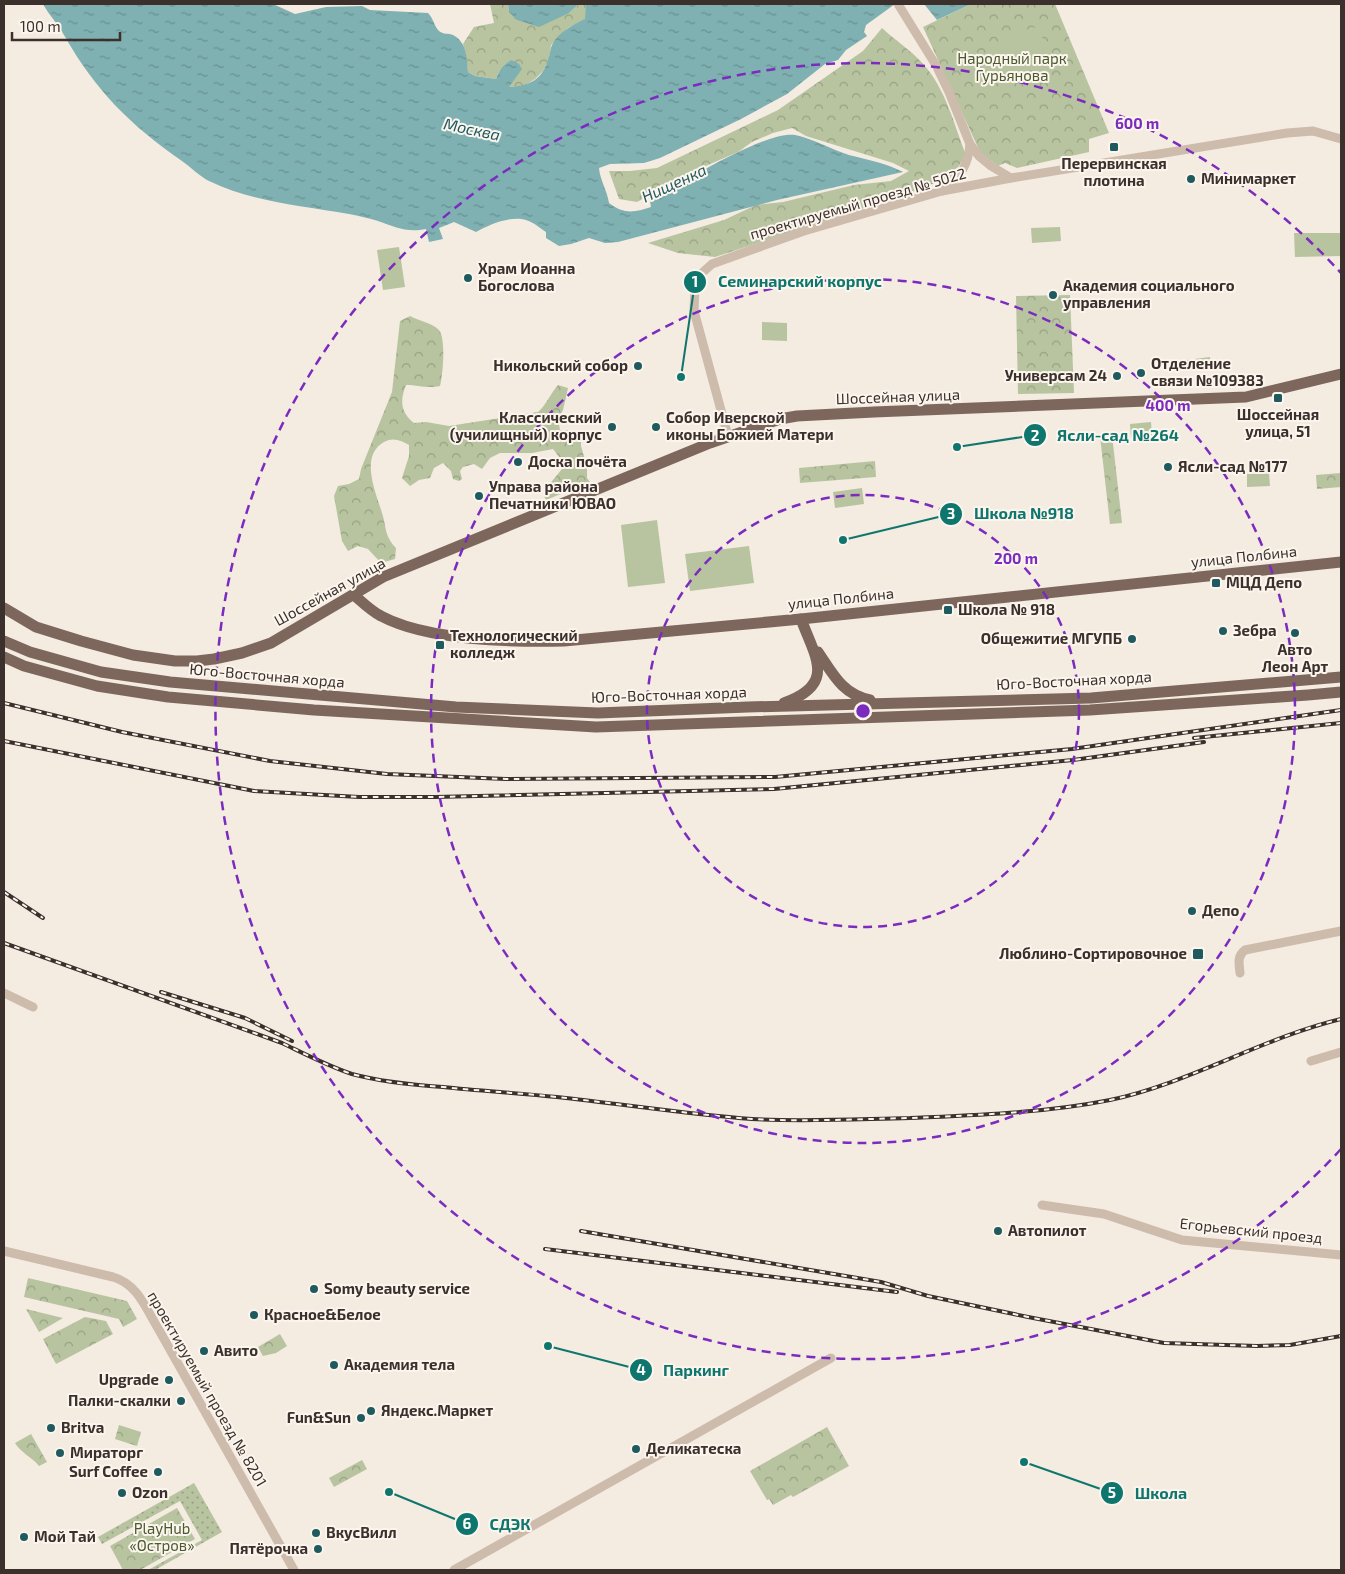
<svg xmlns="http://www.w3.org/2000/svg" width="1345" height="1574" viewBox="0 0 1345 1574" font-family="'Exo 2',sans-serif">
<defs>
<pattern id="grass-dots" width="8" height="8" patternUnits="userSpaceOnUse" patternTransform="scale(1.25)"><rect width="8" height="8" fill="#b8c4a0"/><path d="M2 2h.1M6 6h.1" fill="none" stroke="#97a083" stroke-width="1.8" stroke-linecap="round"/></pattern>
<pattern id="forest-crowns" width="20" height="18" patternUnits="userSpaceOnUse" patternTransform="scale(1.25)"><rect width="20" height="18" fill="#b8c4a0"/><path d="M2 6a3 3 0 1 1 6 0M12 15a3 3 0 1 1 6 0" fill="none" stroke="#97a083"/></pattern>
<pattern id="water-ripples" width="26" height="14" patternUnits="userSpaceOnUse" patternTransform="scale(1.25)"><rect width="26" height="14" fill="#7fb0b2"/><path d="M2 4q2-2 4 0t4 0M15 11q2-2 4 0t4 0" fill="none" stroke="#699091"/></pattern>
</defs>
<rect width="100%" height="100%" fill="#f4ebe1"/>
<path fill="url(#grass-dots)" d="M194,1483L222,1532L155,1570H148L202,1540L180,1501L102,1544L98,1537Z"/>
<g fill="url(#forest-crowns)">
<path d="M490,4H508L509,12L569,13L579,4H586V19L568,28L551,45L549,60L543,71L535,79L524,86L509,87L514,78L513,60C503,64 500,69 496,79L475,76L468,72L466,55L463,44L474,27L494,23Z"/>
<path d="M971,4H1055L1109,133L1089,139V152L1017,168L1005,163L998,166L980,152L923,27Z"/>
<path d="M882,28C896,41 911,50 923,64C946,89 954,125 966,155L952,176L910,193L715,257L678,253L648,243L724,220L756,205L783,202L854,185L891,181L909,171L893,163L806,136L792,128L773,133L752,142L738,152L701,168L637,202L619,199L609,171H630L657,168L778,110L863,51Z"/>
<path d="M1070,295L1074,393L1018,394L1016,296Z"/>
<path d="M410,316C419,321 432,323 439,330C446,339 443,374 440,386C427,389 419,385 406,385C400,400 400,412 414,423L426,422L449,426L538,412C547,404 550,394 558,385L568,388L563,410L558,419L560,430H571L581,435V446L587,467V478L590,482L546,500L544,496L548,486L562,469L560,458L553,449L532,453H500L490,458L482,469L474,464L463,467L460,471L462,479L459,481L453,479L451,471L443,463L434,468L430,478L419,480L410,486L402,478L409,456V445C400,440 393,437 384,442C359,456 376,493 382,513C387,529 384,535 396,548L395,559L381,563L368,549L358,546L348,551L342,541L334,496L338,486L349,484L359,479L361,469L392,392L400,321Z"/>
<path d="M1210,357L1211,366L1180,370L1179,361Z"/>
<path d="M1112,435L1122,523L1110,524L1100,436Z"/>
<path d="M875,461L876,477L800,483L799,468Z"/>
<path d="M1341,473V487L1317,489L1316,475Z"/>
<path d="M28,1278L127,1301L137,1319L123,1327L119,1319L24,1297Z"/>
<path d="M26,1309L63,1318L39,1332Z"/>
<path d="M85,1317L106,1321L113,1334L56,1364L43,1339Z"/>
<path d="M280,1334L287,1346L276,1353L263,1356L258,1347Z"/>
<path d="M119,1425L141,1432L137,1446L115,1439Z"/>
<path d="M827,1427L849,1466L793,1497L791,1495L773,1505L769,1499L767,1500L750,1471Z"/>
<path d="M31,1434L47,1462L39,1466C32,1457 21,1453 15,1443Z"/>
<path d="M362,1460L367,1469L334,1487L329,1478Z"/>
<path d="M177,1508L195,1539L140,1570H123L110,1546Z"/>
</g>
<g fill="#b8c4a0">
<path d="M1031,27L1036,28L1050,49L1047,55L1006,83C994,85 985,72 985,61L991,54Z"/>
<path d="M1060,227L1061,241L1032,243L1031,228Z"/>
<path d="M1294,233H1340L1341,256L1295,257Z"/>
<path d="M399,247L405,287L383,290L377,250Z"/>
<path d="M762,322L787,323V341L762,340Z"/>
<path d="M1151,422L1152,435L1131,437L1130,424Z"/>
<path d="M1269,473L1270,486L1247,487V474Z"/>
<path d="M862,488L864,504L835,508L833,492Z"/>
<path d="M657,520L665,583L628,587L621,525Z"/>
<path d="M749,546L754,583L690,591L685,554Z"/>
</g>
<g fill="url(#water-ripples)">
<path d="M43,4H273L295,14L326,7L362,6L370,10L428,13C433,18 434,25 438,30C442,35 449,33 453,35C467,42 467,59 468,72L475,76L496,79C500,69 503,64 512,60L519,64L522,69L509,87C529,86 542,80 548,60C550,55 550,49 552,45C558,32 573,25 585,19L586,4H895L866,25L864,32L867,36L846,50L838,60L825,64L787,94L741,119L660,158L644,163L610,164L599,168C600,180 607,190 609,203C623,214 634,213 651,207L650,201C677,185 766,130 795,135C811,138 833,150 849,155C868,160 886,163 903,172L777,200L618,242L605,243L589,238L571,244L559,246L546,238V232C540,228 533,222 526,220C511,215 488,225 476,232L454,222L439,228L443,239L429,242L426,229C406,233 396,227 378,221C369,218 359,216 349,214C303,206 252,202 209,181C199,176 191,167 182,161C130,125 95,90 64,35C58,24 49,15 43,4Z"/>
<path d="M508,4H579L569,13L539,27L517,20L509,12Z"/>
<path d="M924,4H971L937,20Z"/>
</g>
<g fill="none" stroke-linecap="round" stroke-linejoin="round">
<g stroke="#cdbbac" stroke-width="9">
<path d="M898,4L937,67L949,92L970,144L979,156L991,166L1011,178"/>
<path d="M942,191C959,175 968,169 970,144"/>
<path d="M728,436L694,311L695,287L702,273L712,264L804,231L942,191L1011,178L1287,133L1313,131L1341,139"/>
<path d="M1240,973C1239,963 1237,956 1245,950L1341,931"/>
<path d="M4,993L33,1007"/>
<path d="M1311,1061L1341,1052"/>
<path d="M1042,1205L1104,1214L1182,1240L1341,1255"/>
<path d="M4,1251L113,1277C138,1284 146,1309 159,1330L294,1570"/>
<path d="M454,1570L831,1358"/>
</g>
<g stroke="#7d675c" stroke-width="11">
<path d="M354,595C362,602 371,611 381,616C428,641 511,642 564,641L801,619L1341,562"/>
<path d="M4,608L36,627L81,641L133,655L175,661H197L214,659L242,653L271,643L383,577L710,443L780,419L797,416L874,412L1246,397L1341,374"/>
<path d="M4,641L30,652L101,672L170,682L456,707L598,713L748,707L1091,698L1341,677"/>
<path d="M818,652C833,674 842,694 870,700"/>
<path d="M4,657L24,666L97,686L168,697L314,710L596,727L1090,710L1308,695L1341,692"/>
<path d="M784,703C837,684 815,657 801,619"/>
</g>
<defs>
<g id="rail">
<path d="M4,703L122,732L270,761L387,774L506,779L775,777L1072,749L1341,710"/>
<path d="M1194,738L1341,723"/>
<path d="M4,741L254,791L359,797H435L774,789L1073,760L1204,742"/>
<path d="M4,892L43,918"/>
<path d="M4,943L282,1043C305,1054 328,1066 352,1074C382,1082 413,1085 443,1087C481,1091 519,1093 557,1097C622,1104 687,1114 752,1119C804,1122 858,1119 910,1118C977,1115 1045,1113 1110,1100C1190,1083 1262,1038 1341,1019"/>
<path d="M161,992L245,1018L292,1041"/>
<path d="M581,1231L881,1282L928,1296L1028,1317L1164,1343L1257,1346L1290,1345L1341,1336"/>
<path d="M545,1249L897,1292"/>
</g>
</defs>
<use href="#rail" stroke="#3b302b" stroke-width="4"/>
<use href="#rail" stroke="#fbf5ee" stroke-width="2" stroke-dasharray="5.5" stroke-linecap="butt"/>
</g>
<g fill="none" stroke="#7b2cbf" stroke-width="2.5" stroke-dasharray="9 6">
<circle cx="863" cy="711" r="216"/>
<circle cx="863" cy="711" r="432"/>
<path d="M1341 1149A648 648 0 1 1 1341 273"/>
</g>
<g fill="#1f5a5e" stroke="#fbf5ee" stroke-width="2">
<rect x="1109" y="142" width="10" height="10" rx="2.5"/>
<circle cx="1191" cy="179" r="5"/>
<circle cx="468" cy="278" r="5"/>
<circle cx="1053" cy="295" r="5"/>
<circle cx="638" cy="366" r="5"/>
<circle cx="1141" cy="373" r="5"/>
<circle cx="1117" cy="376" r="5"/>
<rect x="1273" y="393" width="10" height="10" rx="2.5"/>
<circle cx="612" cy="427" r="5"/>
<circle cx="656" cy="427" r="5"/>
<circle cx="518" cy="462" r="5"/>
<circle cx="1168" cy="467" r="5"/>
<circle cx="479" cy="496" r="5"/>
<rect x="1211" y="578" width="10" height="10" rx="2.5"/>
<rect x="943" y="605" width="10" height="10" rx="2.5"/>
<circle cx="1223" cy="631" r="5"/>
<circle cx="1295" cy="633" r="5"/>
<circle cx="1132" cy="639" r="5"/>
<rect x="435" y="640" width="10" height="10" rx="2.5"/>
<circle cx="1192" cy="911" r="5"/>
<rect x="1192" y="948" width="12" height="12" rx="2.5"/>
<circle cx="998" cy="1231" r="5"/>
<circle cx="314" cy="1289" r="5"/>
<circle cx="254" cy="1315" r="5"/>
<circle cx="204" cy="1351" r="5"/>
<circle cx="334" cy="1365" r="5"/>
<circle cx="169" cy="1380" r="5"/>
<circle cx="181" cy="1401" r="5"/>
<circle cx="371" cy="1411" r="5"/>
<circle cx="361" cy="1418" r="5"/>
<circle cx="51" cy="1428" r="5"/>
<circle cx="636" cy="1449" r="5"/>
<circle cx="60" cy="1453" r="5"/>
<circle cx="158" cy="1472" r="5"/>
<circle cx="122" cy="1493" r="5"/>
<circle cx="316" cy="1533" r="5"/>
<circle cx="24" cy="1537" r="5"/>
<circle cx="318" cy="1549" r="5"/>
</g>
<g text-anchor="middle" stroke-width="4" stroke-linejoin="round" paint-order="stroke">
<g font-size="15" fill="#4a5a2e" stroke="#fbf5ee">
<text x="1012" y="64">Народный парк<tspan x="1012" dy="17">Гурьянова</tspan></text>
<text x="162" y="1534">PlayHub<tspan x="162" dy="17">«Остров»</tspan></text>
</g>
<g font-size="15" font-weight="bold" fill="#3b302b" stroke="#fbf5ee" text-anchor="start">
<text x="1114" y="169" text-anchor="middle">Перервинская<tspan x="1114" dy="17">плотина</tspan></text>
<text x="1201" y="184">Минимаркет</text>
<text x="478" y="274">Храм Иоанна<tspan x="478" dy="17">Богослова</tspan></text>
<text x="1063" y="291">Академия социального<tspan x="1063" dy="17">управления</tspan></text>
<text x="1151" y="369">Отделение<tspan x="1151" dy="17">связи №109383</tspan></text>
<text x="628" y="371" text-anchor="end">Никольский собор</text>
<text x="1107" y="381" text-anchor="end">Универсам 24</text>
<text x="1278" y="420" text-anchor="middle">Шоссейная<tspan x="1278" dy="17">улица, 51</tspan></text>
<text x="602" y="423" text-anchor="end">Классический<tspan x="602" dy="17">(училищный) корпус</tspan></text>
<text x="666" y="423">Собор Иверской<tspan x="666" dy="17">иконы Божией Матери</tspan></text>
<text x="528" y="467">Доска почёта</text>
<text x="1178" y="472">Ясли-сад №177</text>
<text x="489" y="492">Управа района<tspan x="489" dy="17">Печатники ЮВАО</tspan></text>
<text x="1226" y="588">МЦД Депо</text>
<text x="958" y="615">Школа № 918</text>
<text x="1233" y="636">Зебра</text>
<text x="450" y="641">Технологический<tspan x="450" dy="17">колледж</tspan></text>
<text x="1122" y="644" text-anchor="end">Общежитие МГУПБ</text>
<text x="1295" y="655" text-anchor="middle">Авто<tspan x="1295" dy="17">Леон Арт</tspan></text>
<text x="1202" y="916">Депо</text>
<text x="1187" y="959" text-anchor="end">Люблино-Сортировочное</text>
<text x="1008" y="1236">Автопилот</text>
<text x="324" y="1294">Somy beauty service</text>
<text x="264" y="1320">Красное&amp;Белое</text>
<text x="214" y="1356">Авито</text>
<text x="344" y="1370">Академия тела</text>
<text x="159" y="1385" text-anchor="end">Upgrade</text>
<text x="171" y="1406" text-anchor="end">Палки-скалки</text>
<text x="381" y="1416">Яндекс.Маркет</text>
<text x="351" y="1423" text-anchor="end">Fun&amp;Sun</text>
<text x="61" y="1433">Britva</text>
<text x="646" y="1454">Деликатеска</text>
<text x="70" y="1458">Мираторг</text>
<text x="148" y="1477" text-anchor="end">Surf Coffee</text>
<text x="132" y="1498">Ozon</text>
<text x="326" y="1538">ВкусВилл</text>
<text x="34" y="1542">Мой Тай</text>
<text x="308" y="1554" text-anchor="end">Пятёрочка</text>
</g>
<g font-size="15" fill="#3b302b" stroke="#fbf5ee">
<text transform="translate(858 204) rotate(-16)" y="5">проектируемый проезд № 5022</text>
<text transform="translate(898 397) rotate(-2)" y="5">Шоссейная улица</text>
<text transform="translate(1244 557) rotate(-6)" y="5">улица Полбина</text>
<text transform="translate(330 592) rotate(-29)" y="5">Шоссейная улица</text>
<text transform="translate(841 599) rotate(-6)" y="5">улица Полбина</text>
<text transform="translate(267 676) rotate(5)" y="5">Юго-Восточная хорда</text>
<text transform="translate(1074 681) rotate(-3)" y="5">Юго-Восточная хорда</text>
<text transform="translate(669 695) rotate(-2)" y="5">Юго-Восточная хорда</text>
<text transform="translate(1251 1231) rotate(6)" y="5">Егорьевский проезд</text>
<text transform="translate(207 1389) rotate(60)" y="5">проектируемый проезд № 8201</text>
</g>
<g font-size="16" font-style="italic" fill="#1f5a5e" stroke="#fbf5ee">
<text transform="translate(472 129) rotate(12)" y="6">Москва</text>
<text transform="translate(674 183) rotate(-25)" y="6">Нищенка</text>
</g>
</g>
<circle cx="863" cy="711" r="8" fill="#7b2cbf" stroke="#fbf5ee" stroke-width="2.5"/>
<g font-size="15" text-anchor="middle" font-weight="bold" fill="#7b2cbf" stroke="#fbf5ee" stroke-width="4" stroke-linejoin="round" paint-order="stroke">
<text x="1137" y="129">600 m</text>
<text x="1168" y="411">400 m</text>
<text x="1016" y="564">200 m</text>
</g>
<path fill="none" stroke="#0f766e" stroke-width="2" d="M681 377L695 282M957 447L1035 435M843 540L951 514M548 1346L641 1370M1024 1462L1112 1493M389 1492L467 1524"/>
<g fill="#0f766e" stroke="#fbf5ee" stroke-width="2">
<circle cx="681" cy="377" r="5"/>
<circle cx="957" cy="447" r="5"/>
<circle cx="843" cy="540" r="5"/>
<circle cx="548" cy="1346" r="5"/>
<circle cx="1024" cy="1462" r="5"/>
<circle cx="389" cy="1492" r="5"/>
<circle cx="695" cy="282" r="12"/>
<circle cx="1035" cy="435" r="12"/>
<circle cx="951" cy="514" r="12"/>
<circle cx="641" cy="1370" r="12"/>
<circle cx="1112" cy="1493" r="12"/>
<circle cx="467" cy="1524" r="12"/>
</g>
<g font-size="15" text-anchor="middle" font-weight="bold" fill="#fff">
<text x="695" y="287">1</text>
<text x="1035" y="441">2</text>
<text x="951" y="519">3</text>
<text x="641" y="1375">4</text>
<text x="1112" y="1498">5</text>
<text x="467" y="1529">6</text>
</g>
<g font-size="16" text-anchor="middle" font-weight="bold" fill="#0f766e" stroke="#fbf5ee" stroke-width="4" stroke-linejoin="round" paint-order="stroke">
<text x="800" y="287">Семинарский корпус</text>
<text x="1118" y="441">Ясли-сад №264</text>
<text x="1024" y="519">Школа №918</text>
<text x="696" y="1376">Паркинг</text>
<text x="1161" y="1499">Школа</text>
<text x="510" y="1530">СДЭК</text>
</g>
<rect width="1345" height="1574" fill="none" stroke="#3b302b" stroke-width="10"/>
<path d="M12 32v8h108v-8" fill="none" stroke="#3b302b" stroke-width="2.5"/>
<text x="20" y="32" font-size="15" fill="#3b302b" stroke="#fbf5ee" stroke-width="4" paint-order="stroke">100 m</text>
</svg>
